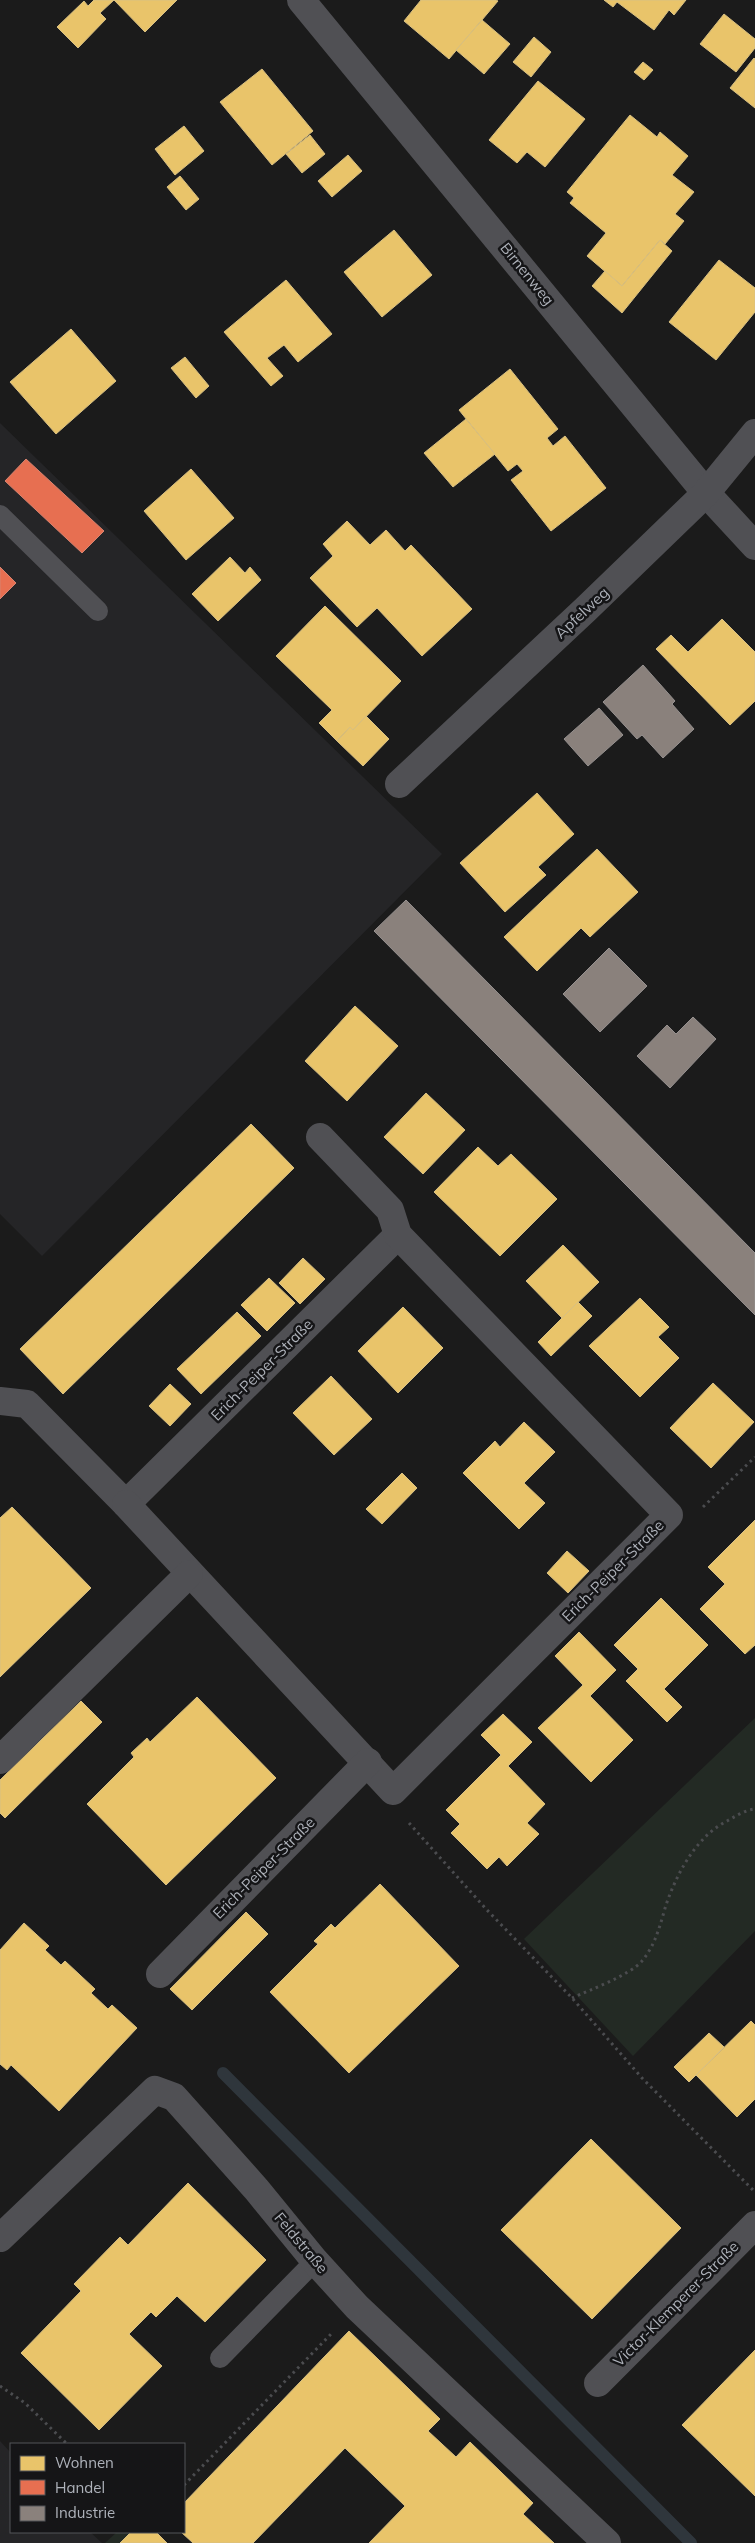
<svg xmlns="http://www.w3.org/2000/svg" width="755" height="2543" viewBox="0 0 755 2543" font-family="Mulish,sans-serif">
<rect width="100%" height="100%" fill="#1b1b1b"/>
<g fill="#252527">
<path d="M0,423L442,854L42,1256L0,1214Z"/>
<path d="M0,2441L11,2453V2532H90L102,2543H0Z"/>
</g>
<g fill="#232a24">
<path d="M755,1718V1931L633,2056L524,1939Z"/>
<path d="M117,2532H156L167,2543H105Z"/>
</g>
<g fill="#e9c46a" stroke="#d7bf82">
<path d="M94,0H114L100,13L106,19L78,48L57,27L84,1L88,6Z"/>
<path d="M114,0H177L145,32Z"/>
<path d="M421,0H496L498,1L449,59L404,21Z"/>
<path d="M604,0H686L674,15L669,10L654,30L617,2L613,7Z"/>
<path d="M724,14L755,39V48L736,72L700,44Z"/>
<path d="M482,20L510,44L484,74L456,50Z"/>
<path d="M534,37L551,52L531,77L513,62Z"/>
<path d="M754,58L755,59V108L730,88Z"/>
<path d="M643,62L653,70L644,80L634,72Z"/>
<path d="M262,69L313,131L272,165L220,102Z"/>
<path d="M538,81L585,119L545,167L527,152L517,163L489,140Z"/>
<path d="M630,115L657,137L660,132L688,156L672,175L694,192L675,214L684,221L665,244L660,240L622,286L587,256L606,233L570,203L574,198L567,192Z"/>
<path d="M184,126L204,151L175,175L155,149Z"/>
<path d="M310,135L325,154L302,173L286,154Z"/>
<path d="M348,155L362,171L332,197L318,181Z"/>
<path d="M180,176L199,199L186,210L167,187Z"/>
<path d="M394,230L432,275L382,317L344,272Z"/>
<path d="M660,240L672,251L622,313L592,286L605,271L622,286Z"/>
<path d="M719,260L755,288V312L716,360L669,322Z"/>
<path d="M286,280L332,334L298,362L284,345L267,358L283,376L271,386L224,332Z"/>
<path d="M71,329L116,381L56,434L10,382Z"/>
<path d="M185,357L209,386L196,398L171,368Z"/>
<path d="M510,369L558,429L547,438L553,446L565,436L606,488L551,531L511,480L523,471L517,464L508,471L459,410Z"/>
<path d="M466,419L495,454L453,487L424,453Z"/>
<path d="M191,469L234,518L186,560L144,511Z"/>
<path d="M347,521L370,545L386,530L405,551L411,545L472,609L422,656L377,608L357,627L310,578L333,556L323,544Z"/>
<path d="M230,557L245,573L250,567L261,580L218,621L192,594Z"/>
<path d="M325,606L401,681L353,730L350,727L337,741L319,723L332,710L276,656Z"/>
<path d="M722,619L755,652V701L730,725L656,649L671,635L688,652Z"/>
<path d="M366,716L389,739L363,766L337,741L350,727L353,730Z"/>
<path d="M537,793L574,834L538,867L546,875L505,912L460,863Z"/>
<path d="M597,849L638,892L590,937L581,928L537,971L504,937Z"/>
<path d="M355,1006L398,1046L347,1101L305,1061Z"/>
<path d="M426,1093L465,1130L423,1174L384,1137Z"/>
<path d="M251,1124L294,1168L63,1394L20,1349Z"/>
<path d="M478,1147L498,1166L511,1154L557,1199L500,1256L434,1192Z"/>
<path d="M563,1245L599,1282L562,1318L526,1281Z"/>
<path d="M303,1258L325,1279L300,1304L279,1283Z"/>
<path d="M269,1278L295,1303L267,1331L241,1305Z"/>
<path d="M640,1298L669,1327L658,1337L679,1358L640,1397L589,1346Z"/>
<path d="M578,1302L592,1316L551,1356L538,1342Z"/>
<path d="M403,1307L443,1348L398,1393L358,1351Z"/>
<path d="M237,1312L261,1336L201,1394L177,1369Z"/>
<path d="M331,1376L372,1419L334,1455L293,1413Z"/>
<path d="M713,1383L754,1422L711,1468L670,1428Z"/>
<path d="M170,1384L191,1404L170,1426L149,1406Z"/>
<path d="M524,1422L555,1452L524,1483L545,1503L519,1529L463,1473L495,1441L500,1447Z"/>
<path d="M402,1473L417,1488L382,1524L366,1509Z"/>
<path d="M12,1507L91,1588L0,1677V1518Z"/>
<path d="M755,1520V1645L745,1654L700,1609L725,1584L708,1567Z"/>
<path d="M567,1551L589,1571L568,1593L547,1573Z"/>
<path d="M661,1598L708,1645L664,1689L682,1707L667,1722L626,1681L638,1669L614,1645Z"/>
<path d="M579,1632L616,1670L590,1696L633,1740L591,1782L538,1728L583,1685L555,1656Z"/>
<path d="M197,1697L276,1778L166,1885L87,1804L134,1757L131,1753L147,1738L150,1742Z"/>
<path d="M81,1701L102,1722L5,1818L0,1813V1780Z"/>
<path d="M503,1714L532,1742L508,1766L545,1804L527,1823L539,1834L507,1866L499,1857L487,1869L451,1833L460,1824L446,1810L501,1755L481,1735Z"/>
<path d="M380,1884L459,1966L349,2073L270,1992L318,1944L314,1941L331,1924L335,1928Z"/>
<path d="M246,1912L268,1934L192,2010L170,1989Z"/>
<path d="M24,1923L49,1946L45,1950L61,1965L65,1961L95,1989L91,1993L108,2009L112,2005L137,2028L59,2111L11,2065L7,2070L0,2064V1950Z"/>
<path d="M751,2021L755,2025V2099L737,2117L696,2075Z"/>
<path d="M709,2033L724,2047L689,2082L674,2067Z"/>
<path d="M591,2139L681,2228L592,2319L501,2230Z"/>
<path d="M188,2183L266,2260L205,2322L177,2296L156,2317L151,2312L129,2334L162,2366L99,2430L21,2353L81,2291L74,2284L120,2237L128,2245Z"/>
<path d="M349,2331L440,2419L428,2431L456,2457L470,2442L533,2503L523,2514L554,2543H369L405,2506L345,2448L253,2543H193L181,2532H184V2503Z"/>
<path d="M755,2350V2496L682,2425Z"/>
<path d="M131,2532H156L167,2543H120Z"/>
</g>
<g fill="#e76f51" stroke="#d68370">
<path d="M26,459L104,531L82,553L5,481Z"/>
<path d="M0,567L16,583L0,599Z"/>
</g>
<g fill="#8a817c" stroke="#95908f">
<path d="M643,665L675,701L672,704L694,729L663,758L642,735L637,739L603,702Z"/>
<path d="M599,708L623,735L588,766L564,739Z"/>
<path d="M406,900L755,1253V1315L374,931Z"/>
<path d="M609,948L647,986L600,1032L563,994Z"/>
<path d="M693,1017L716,1039L670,1088L637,1056L667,1025L676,1034Z"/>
</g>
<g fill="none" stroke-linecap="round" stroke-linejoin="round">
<path stroke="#2f363c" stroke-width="12" d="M223,2073L691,2543"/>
<g stroke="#4b4c4f" stroke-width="3" stroke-dasharray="2.5 4" stroke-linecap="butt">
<path d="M703,1507L755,1457"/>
<path d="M409,1823L487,1910L572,1998L642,2078L753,2190"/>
<path d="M572,1998C590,1990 630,1975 642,1961C656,1944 660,1925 666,1905C677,1873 696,1837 727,1821C736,1816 745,1810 755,1809"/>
<path d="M0,2386L25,2403L67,2444"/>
<path d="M184,2485L332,2333"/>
</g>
<g stroke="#505054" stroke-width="20">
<path d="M0,515L98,611"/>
<path d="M220,2358L315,2261"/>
</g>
<g stroke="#505054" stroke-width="28">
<path d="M301,0L706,493L755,546"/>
<path d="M399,784L586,609L706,493L755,433"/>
<path d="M0,1401L27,1404L126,1504L398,1235"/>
<path d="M126,1504L393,1791L669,1515L398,1235L390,1210L320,1137"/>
<path d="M0,1760L189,1574"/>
<path d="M160,1974L368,1762"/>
<path d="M0,2238L155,2090L174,2097L257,2190L315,2261L357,2307L607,2543"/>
<path d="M598,2383L755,2225"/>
</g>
</g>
<g text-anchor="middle" stroke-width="5" stroke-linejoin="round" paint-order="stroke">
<g font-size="15" fill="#aeb2ba" stroke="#151517">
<text transform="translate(527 274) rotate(51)" y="5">Birnenweg</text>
<text transform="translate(582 613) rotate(-43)" y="5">Apfelweg</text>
<text transform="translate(262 1370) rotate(-45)" y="5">Erich-Peiper-Straße</text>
<text transform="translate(613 1571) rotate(-45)" y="5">Erich-Peiper-Straße</text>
<text transform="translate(264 1868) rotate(-45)" y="5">Erich-Peiper-Straße</text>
<text transform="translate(301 2243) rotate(50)" y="5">Feldstraße</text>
<text transform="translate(676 2304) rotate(-45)" y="5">Victor-Klemperer-Straße</text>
</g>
</g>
<rect x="10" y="2443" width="175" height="90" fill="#151517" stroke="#525458"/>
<rect x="20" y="2456" width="25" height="15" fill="#e9c46a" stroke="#525458"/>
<text x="55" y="2468" font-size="15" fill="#aeb2ba">Wohnen</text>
<rect x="20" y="2480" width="25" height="15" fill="#e76f51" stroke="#525458"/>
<text x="55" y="2493" font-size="15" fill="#aeb2ba">Handel</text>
<rect x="20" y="2506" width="25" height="15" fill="#8a817c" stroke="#525458"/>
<text x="55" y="2518" font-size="15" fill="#aeb2ba">Industrie</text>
</svg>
